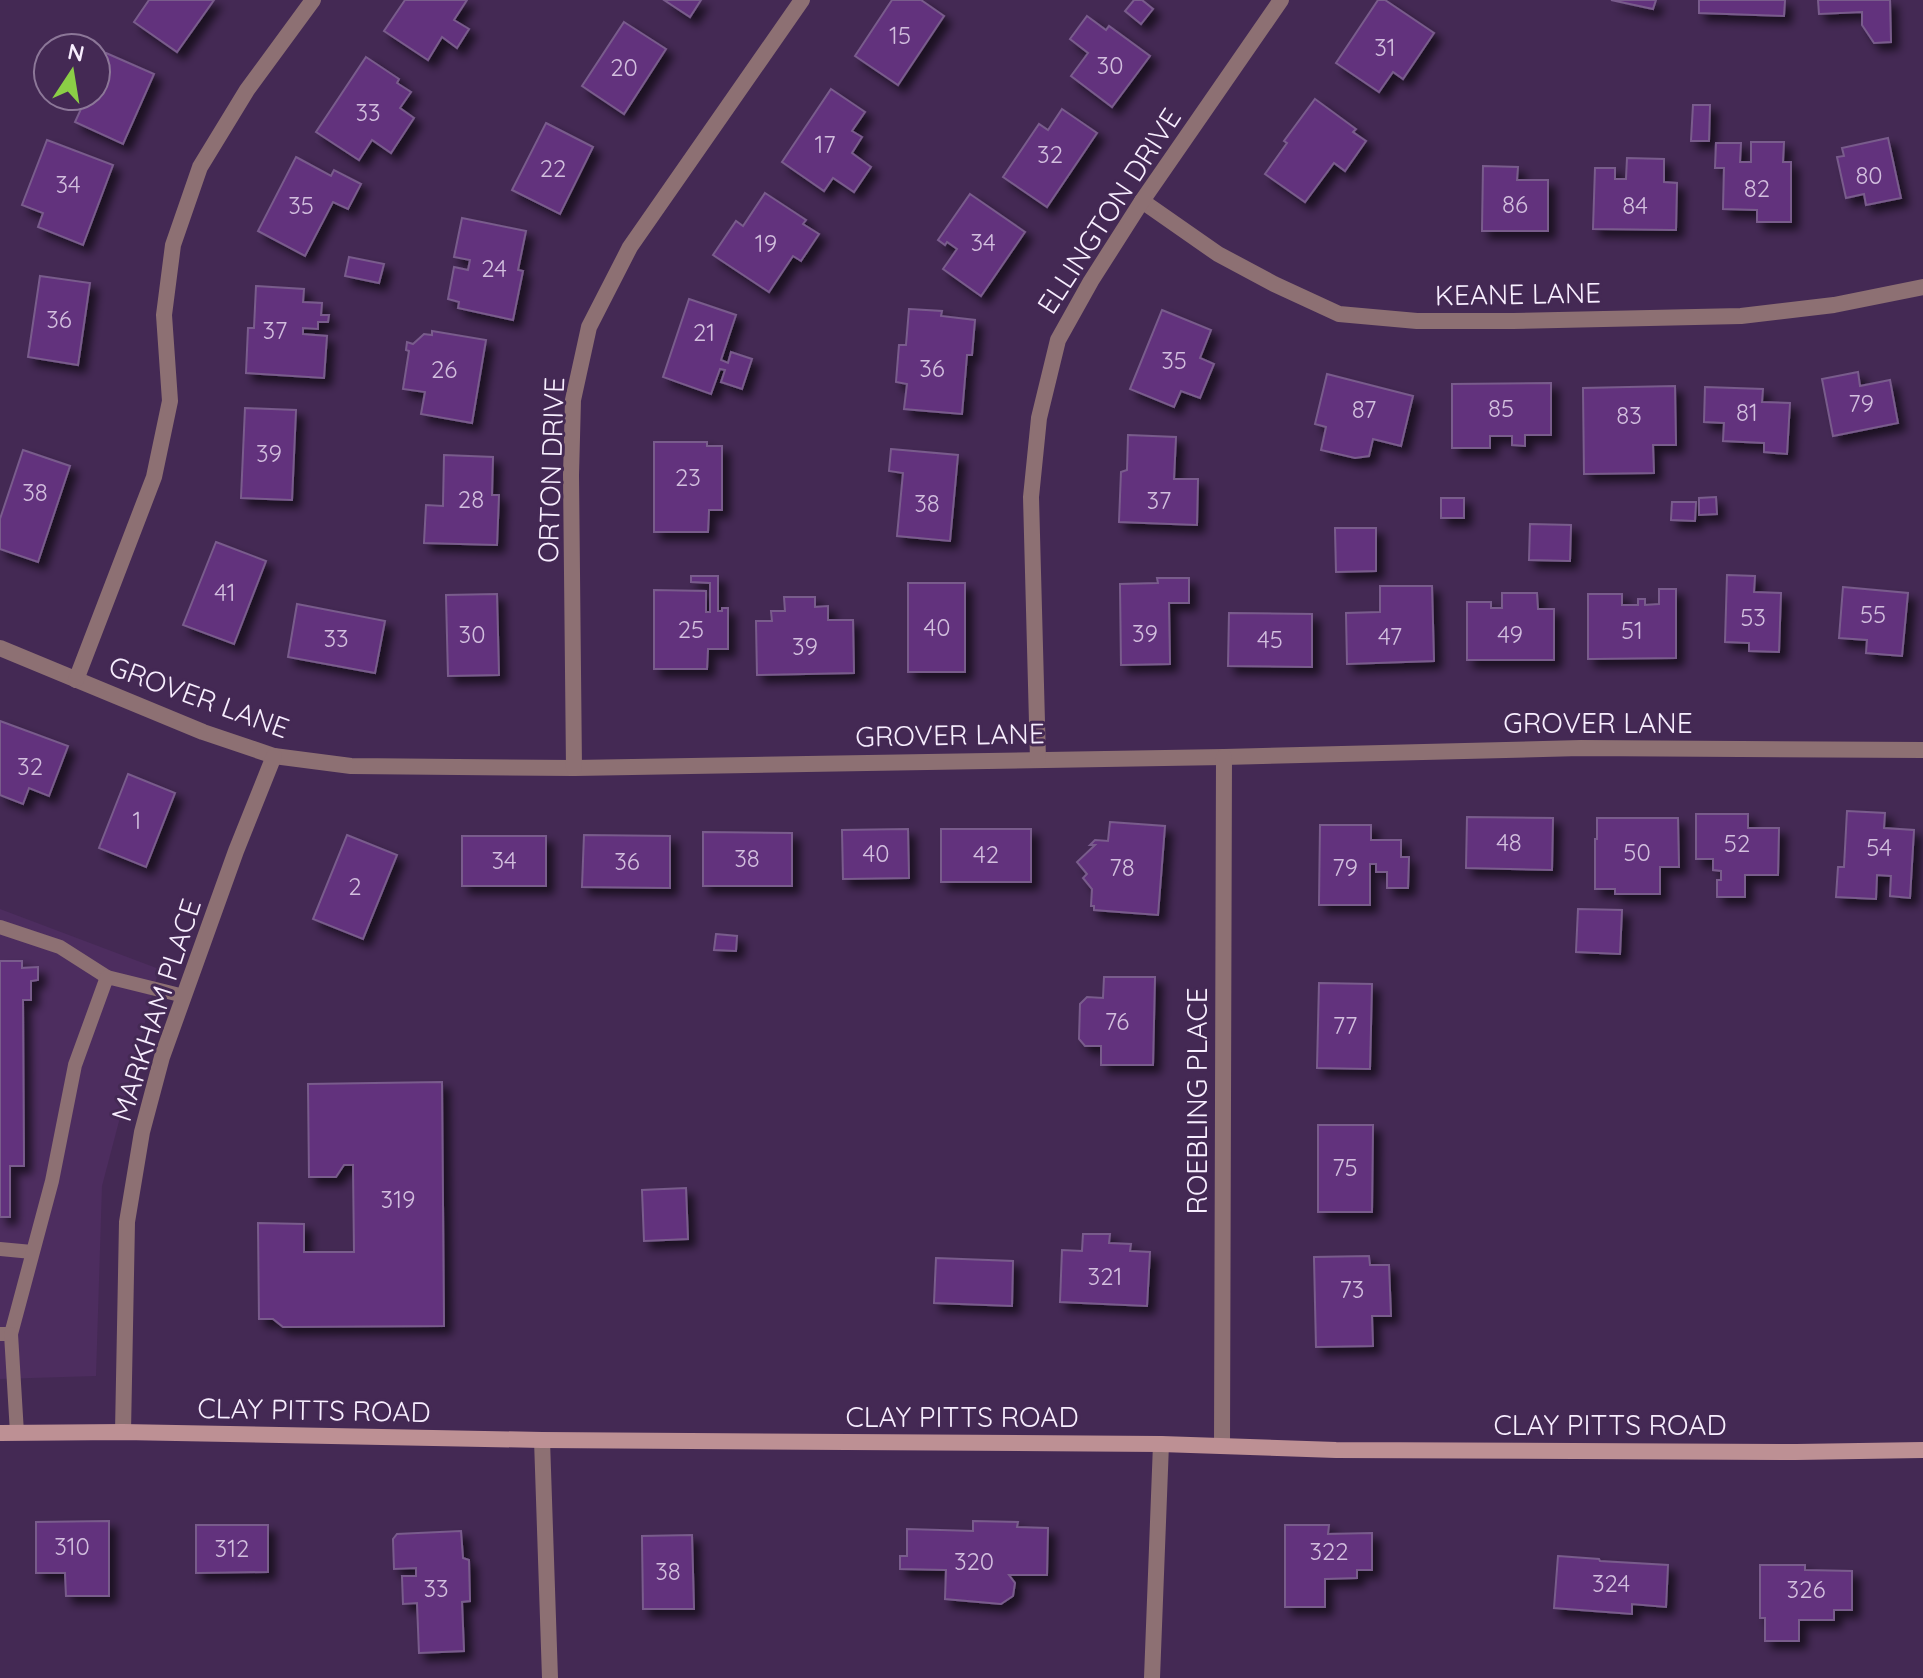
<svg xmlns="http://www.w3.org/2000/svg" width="1923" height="1678" viewBox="0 0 1923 1678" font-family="Quicksand,sans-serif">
<defs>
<filter id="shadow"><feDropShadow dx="7" dy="7" stdDeviation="4" flood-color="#0009"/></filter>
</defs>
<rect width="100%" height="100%" fill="#442954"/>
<path fill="#4d2d5f" d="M0,909L159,969L102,1186L96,1376L0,1379Z"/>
<g fill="#62307d" stroke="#795c8c" stroke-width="2" filter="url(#shadow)">
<path d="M149,0H214L177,52L134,22Z"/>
<path d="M405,0H467L454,20L469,29L457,48L442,37L428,60L384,31Z"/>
<path d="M664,0H701L690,17Z"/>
<path d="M892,0H921L944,16L898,85L855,56Z"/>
<path d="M1134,0H1142L1153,9L1141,24L1125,11Z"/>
<path d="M1378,0H1385L1434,33L1403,79L1393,72L1379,92L1336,63Z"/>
<path d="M1611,0H1656L1653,9Z"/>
<path d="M1699,0H1785L1784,16L1699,13Z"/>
<path d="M1818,0H1890L1891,42L1874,43L1862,25V12L1819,14Z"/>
<path d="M1087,16L1106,30L1109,26L1150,56L1112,107L1071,76L1088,53L1070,39Z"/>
<path d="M624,22L666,49L624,114L582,86Z"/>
<path d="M106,53L154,74L123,144L75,122L87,96H96V76Z"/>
<path d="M366,57L399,79L397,83L411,92L400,108L414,118L391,153L372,140L359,160L316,132Z"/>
<path d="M831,89L865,112L852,131L862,137L852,153L871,167L854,192L833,178L824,191L782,162Z"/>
<path d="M1315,99L1356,129L1353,132L1366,141L1345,171L1334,163L1305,202L1265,174L1287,143L1284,141Z"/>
<path d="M1693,105H1710L1709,141H1691Z"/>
<path d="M1062,109L1097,133L1047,207L1003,177L1039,124L1048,130Z"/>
<path d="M546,123L593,147L560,214L512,190Z"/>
<path d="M1888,138L1901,198L1866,205L1864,194L1846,198L1837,157L1844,156L1842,148Z"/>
<path d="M47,140L113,165L83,245L38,227L43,213L22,205Z"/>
<path d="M1751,142H1784L1783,162H1791V222H1757V210L1723,209L1724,168H1715L1716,143H1741L1740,162H1751Z"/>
<path d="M296,157L331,176L334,170L361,184L348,209L333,202L305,256L258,231Z"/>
<path d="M1627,158L1664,159V182L1677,183L1676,230L1593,229L1595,168H1615V179H1626Z"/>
<path d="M1483,166L1518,167L1517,180H1548V231H1482Z"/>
<path d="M765,193L806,220L803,224L819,234L801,261L793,256L769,292L713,255L736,221L743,226Z"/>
<path d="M970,194L1025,232L981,296L943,269L957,249L947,242L945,245L938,240Z"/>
<path d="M462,218L526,231L518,270L523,271L513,320L458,308L459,302L448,299L454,267L468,270L470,260L454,257Z"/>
<path d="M349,257L384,264L379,283L345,276Z"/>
<path d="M40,276L90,283L78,365L28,357Z"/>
<path d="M256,286L304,289L303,302L322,303L321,315H329L328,322H318V329L303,328V334L327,336L324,378L246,373L248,328H254Z"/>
<path d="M689,299L736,315L721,360L728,363L731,352L752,359L742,389L721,382L725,370L720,369L711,394L663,377Z"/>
<path d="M909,309L942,311L941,316L975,320L972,355H967L962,414L904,409L907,384L896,382L899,345H906Z"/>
<path d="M1162,310L1211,330L1200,358L1214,364L1200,398L1181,391L1174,407L1130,389Z"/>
<path d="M432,331L486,340L472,423L421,414L425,392L403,389L409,351L406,350L407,342L413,344L424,334L432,335Z"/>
<path d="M1858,372L1860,386L1890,380L1898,423L1833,436L1822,379Z"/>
<path d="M1327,374L1413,396L1401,446L1373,439L1369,456L1355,458L1321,450L1326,427L1315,424Z"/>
<path d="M1551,383V435H1525V446L1512,445V436H1490V448H1452V384Z"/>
<path d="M1675,386L1676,445H1653L1654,473L1584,474L1583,388Z"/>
<path d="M1705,387L1763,389L1762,402L1790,403L1787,454L1764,452V443L1723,441L1724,423L1704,422Z"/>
<path d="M245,408L296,410L292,500L241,498Z"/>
<path d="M1128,435L1176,437L1174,479H1198L1197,525L1119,522L1121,472L1127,470Z"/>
<path d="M654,442H707V446H722V510H709L708,532H654Z"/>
<path d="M891,449L958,455L950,541L897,536L903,473L889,471Z"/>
<path d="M23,450L70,466L38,562L0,549V519Z"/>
<path d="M444,455L493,457L492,495H499L497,545L424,543L426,505L443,506Z"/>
<path d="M1716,497L1717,514L1699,515V498Z"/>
<rect x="1441" y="498" width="23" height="20"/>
<path d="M1672,502H1696L1695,521L1671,520Z"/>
<path d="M1530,524L1571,525L1570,561L1529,560Z"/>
<path d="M1335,528H1376V571L1336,572Z"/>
<path d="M216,542L266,561L234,644L183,625Z"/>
<path d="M1727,575L1755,576L1754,592L1781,593L1779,652L1749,651V643L1725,642Z"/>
<path d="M691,576H718V611H722V608H728V649H708L707,669H654V590L706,591V612H710V583L691,582Z"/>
<path d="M1157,578H1189V603H1169L1170,664L1121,665L1120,584L1158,583Z"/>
<rect x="908" y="583" width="57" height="89"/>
<path d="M1380,586H1432L1434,661L1347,664L1346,613L1380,612Z"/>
<path d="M1843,587L1908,593L1902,656L1866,653L1867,640L1839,638Z"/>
<path d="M1659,589H1676V658L1588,659V594H1622V605H1638V599H1645V605L1659,604Z"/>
<path d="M1502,593H1537L1538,609H1554V660H1467V602H1491V608H1502Z"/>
<path d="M497,594L499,675L448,676L446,595Z"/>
<path d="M784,597H815V607L828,606V620H853L854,673L757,675L756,621H772L771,611H785Z"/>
<path d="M297,604L385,621L375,673L288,657Z"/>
<path d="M1229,613L1312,614V667L1228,666Z"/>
<path d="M0,721L68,746L49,796L29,788L23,804L0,795Z"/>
<path d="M128,774L175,793L146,867L99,848Z"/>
<path d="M1847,811L1885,813L1884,828L1914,830L1910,898L1890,896L1891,876L1877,875L1876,899L1836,897L1838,867H1844Z"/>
<path d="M1696,814H1748V828H1779L1778,875H1745V897H1717V880H1721V871L1713,870V859H1696Z"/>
<path d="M1467,817L1553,818L1552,870L1466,868Z"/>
<path d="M1597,818H1678L1679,867H1660V894H1615V889H1595V839H1597Z"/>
<path d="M1110,822L1165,826L1158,915L1094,910V906H1091L1092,889L1083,878L1087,874L1077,862L1095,845H1090L1095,840L1108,841Z"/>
<path d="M1320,825H1371V840H1401V857H1409L1408,888H1387V872H1376V864H1370V905H1319Z"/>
<path d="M908,829L909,878L843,879L842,830Z"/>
<rect x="941" y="829" width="90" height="53"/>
<path d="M703,832L792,833V886H703Z"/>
<path d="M347,835L397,855L363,939L313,919Z"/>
<path d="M584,835L670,836V888L582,887Z"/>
<rect x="462" y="836" width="84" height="50"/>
<path d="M1578,909L1622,910L1620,954L1576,952Z"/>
<path d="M716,934L737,936L736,951L714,950Z"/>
<path d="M0,961H22V968L38,967V980L31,981V1000H23L24,1166H10V1217H0Z"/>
<path d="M1104,977H1155L1153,1065H1101V1046H1085L1079,1039L1080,1004L1087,997L1103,998Z"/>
<path d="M1319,983L1372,984L1370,1069L1317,1068Z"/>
<path d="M442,1082L444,1326L283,1327L273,1319H259L258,1223L304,1224V1252H354L353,1165H344L336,1177H309L308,1084Z"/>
<path d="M1318,1125H1373L1372,1212H1318Z"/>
<path d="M686,1188L688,1239L644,1241L642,1190Z"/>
<path d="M1083,1234H1110L1109,1243L1131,1244L1130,1251L1150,1252L1147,1306L1060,1302L1062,1250L1082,1251Z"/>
<path d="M1369,1256L1370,1265H1389L1391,1316H1372L1373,1346L1316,1347L1314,1257Z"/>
<path d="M936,1258L1013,1261L1012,1306L934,1303Z"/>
<path d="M109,1521V1596H66L65,1573H36V1522Z"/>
<path d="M973,1521L1018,1522L1017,1527L1048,1528L1047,1575H1009L1015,1583L1013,1596L1001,1604L945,1599L946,1570L900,1569V1556H907V1529L973,1531Z"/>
<path d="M196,1525H268V1572L196,1573Z"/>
<path d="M1285,1525H1329L1328,1534L1372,1533V1570H1357V1578L1325,1579V1607H1285Z"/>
<path d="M461,1531L463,1558L469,1560L470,1601L462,1602L464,1651L419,1653L417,1603L403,1604L402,1576H416V1568L394,1569L393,1539L397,1534Z"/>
<path d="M692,1535L694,1609H643L642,1536Z"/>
<path d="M1558,1556L1599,1559L1600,1561L1668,1565L1666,1607L1632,1604V1614L1554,1608Z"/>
<path d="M1760,1565H1805V1570L1852,1571V1610H1834V1620H1799V1641H1765V1618H1760Z"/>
</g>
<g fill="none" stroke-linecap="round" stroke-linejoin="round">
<g stroke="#8d7073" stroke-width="14">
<path d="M0,927L60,947L107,977"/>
<path d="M0,1249L32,1252"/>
<path d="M0,1334H11L52,1181L75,1065L107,977L184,996"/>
<path d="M11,1334L17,1433"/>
</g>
<g stroke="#8d7073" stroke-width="16">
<path d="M1142,201L1218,254L1274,284L1339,314L1417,321H1513L1741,316L1834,305L1923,287"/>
<path d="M0,648L203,732L274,756L351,766L574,768L1224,757L1581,748L1923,750"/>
<path d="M76,680L154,477L170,401L164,315L173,245L200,167L247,90L313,0"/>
<path d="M1038,760L1031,497L1039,418L1058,340L1091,281L1142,201L1281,0"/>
<path d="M574,768L571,475L573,400L589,327L630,247L802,0"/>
<path d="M123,1432L127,1222L142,1132L162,1057L236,851L274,756"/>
<path d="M542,1440L550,1678"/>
<path d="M1222,1446L1224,757"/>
<path d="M1152,1678L1161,1444"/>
</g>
<path stroke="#bd9094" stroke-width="16" d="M0,1433L123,1432L542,1440L1161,1444L1336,1450L1796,1452L1923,1450"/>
</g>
<g text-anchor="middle" stroke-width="6" stroke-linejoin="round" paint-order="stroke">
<g font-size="24" fill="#d2bede">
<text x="900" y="44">15</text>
<text x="1385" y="56">31</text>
<text x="1110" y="74">30</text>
<text x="624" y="76">20</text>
<text x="368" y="121">33</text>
<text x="825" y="153">17</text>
<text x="1050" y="163">32</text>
<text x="553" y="177">22</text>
<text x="1869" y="184">80</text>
<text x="68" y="193">34</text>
<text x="1757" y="197">82</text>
<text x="1515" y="213">86</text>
<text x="301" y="214">35</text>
<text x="1635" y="214">84</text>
<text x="983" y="251">34</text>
<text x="766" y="252">19</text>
<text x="494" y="277">24</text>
<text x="59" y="328">36</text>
<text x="275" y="339">37</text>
<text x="704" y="341">21</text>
<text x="1174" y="369">35</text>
<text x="932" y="377">36</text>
<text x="444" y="378">26</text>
<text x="1861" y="412">79</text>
<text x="1501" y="417">85</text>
<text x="1364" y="418">87</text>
<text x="1747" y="421">81</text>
<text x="1629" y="424">83</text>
<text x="269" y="462">39</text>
<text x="688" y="486">23</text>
<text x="35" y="501">38</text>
<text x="471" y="508">28</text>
<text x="1159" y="509">37</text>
<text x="927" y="512">38</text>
<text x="225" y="601">41</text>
<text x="1873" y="623">55</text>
<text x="1753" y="626">53</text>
<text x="937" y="636">40</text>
<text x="691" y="638">25</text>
<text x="1632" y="639">51</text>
<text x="1145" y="642">39</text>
<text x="472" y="643">30</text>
<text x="1510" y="643">49</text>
<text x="1390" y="645">47</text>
<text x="336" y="647">33</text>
<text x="1270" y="648">45</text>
<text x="805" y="655">39</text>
<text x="30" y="775">32</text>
<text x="137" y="829">1</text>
<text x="1509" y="851">48</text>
<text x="1737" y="852">52</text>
<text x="1879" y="856">54</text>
<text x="1637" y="861">50</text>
<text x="876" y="862">40</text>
<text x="986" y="863">42</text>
<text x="747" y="867">38</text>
<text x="504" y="869">34</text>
<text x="627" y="870">36</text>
<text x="1122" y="876">78</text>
<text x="1345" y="876">79</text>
<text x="355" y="895">2</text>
<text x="1117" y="1030">76</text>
<text x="1345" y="1034">77</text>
<text x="1345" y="1176">75</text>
<text x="398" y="1208">319</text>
<text x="1105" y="1285">321</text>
<text x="1352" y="1298">73</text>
<text x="72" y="1555">310</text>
<text x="232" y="1557">312</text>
<text x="1329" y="1560">322</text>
<text x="974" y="1570">320</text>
<text x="668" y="1580">38</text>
<text x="1611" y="1592">324</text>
<text x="436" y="1597">33</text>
<text x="1806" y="1598">326</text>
</g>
<g font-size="28" fill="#f7edfe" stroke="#442954">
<text transform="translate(1109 211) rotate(-57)" y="10">ELLINGTON DRIVE</text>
<text transform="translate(1518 294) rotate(-1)" y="10">KEANE LANE</text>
<text transform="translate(551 470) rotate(-88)" y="10">ORTON DRIVE</text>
<text transform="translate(199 697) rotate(20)" y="10">GROVER LANE</text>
<text x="1598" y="733">GROVER LANE</text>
<text transform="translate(950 735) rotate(-1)" y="10">GROVER LANE</text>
<text transform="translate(156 1010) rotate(-72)" y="10">MARKHAM PLACE</text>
<text transform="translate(1197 1101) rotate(-90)" y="10">ROEBLING PLACE</text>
<text transform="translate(314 1410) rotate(1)" y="10">CLAY PITTS ROAD</text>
<text x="962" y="1427">CLAY PITTS ROAD</text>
<text x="1610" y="1435">CLAY PITTS ROAD</text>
</g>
</g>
<g transform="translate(72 72) rotate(12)"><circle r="38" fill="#442954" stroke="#8c7798" stroke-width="2"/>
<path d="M0-6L14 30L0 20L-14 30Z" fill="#8bce46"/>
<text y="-12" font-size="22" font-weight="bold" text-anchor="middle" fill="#f7edfe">N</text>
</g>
</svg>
